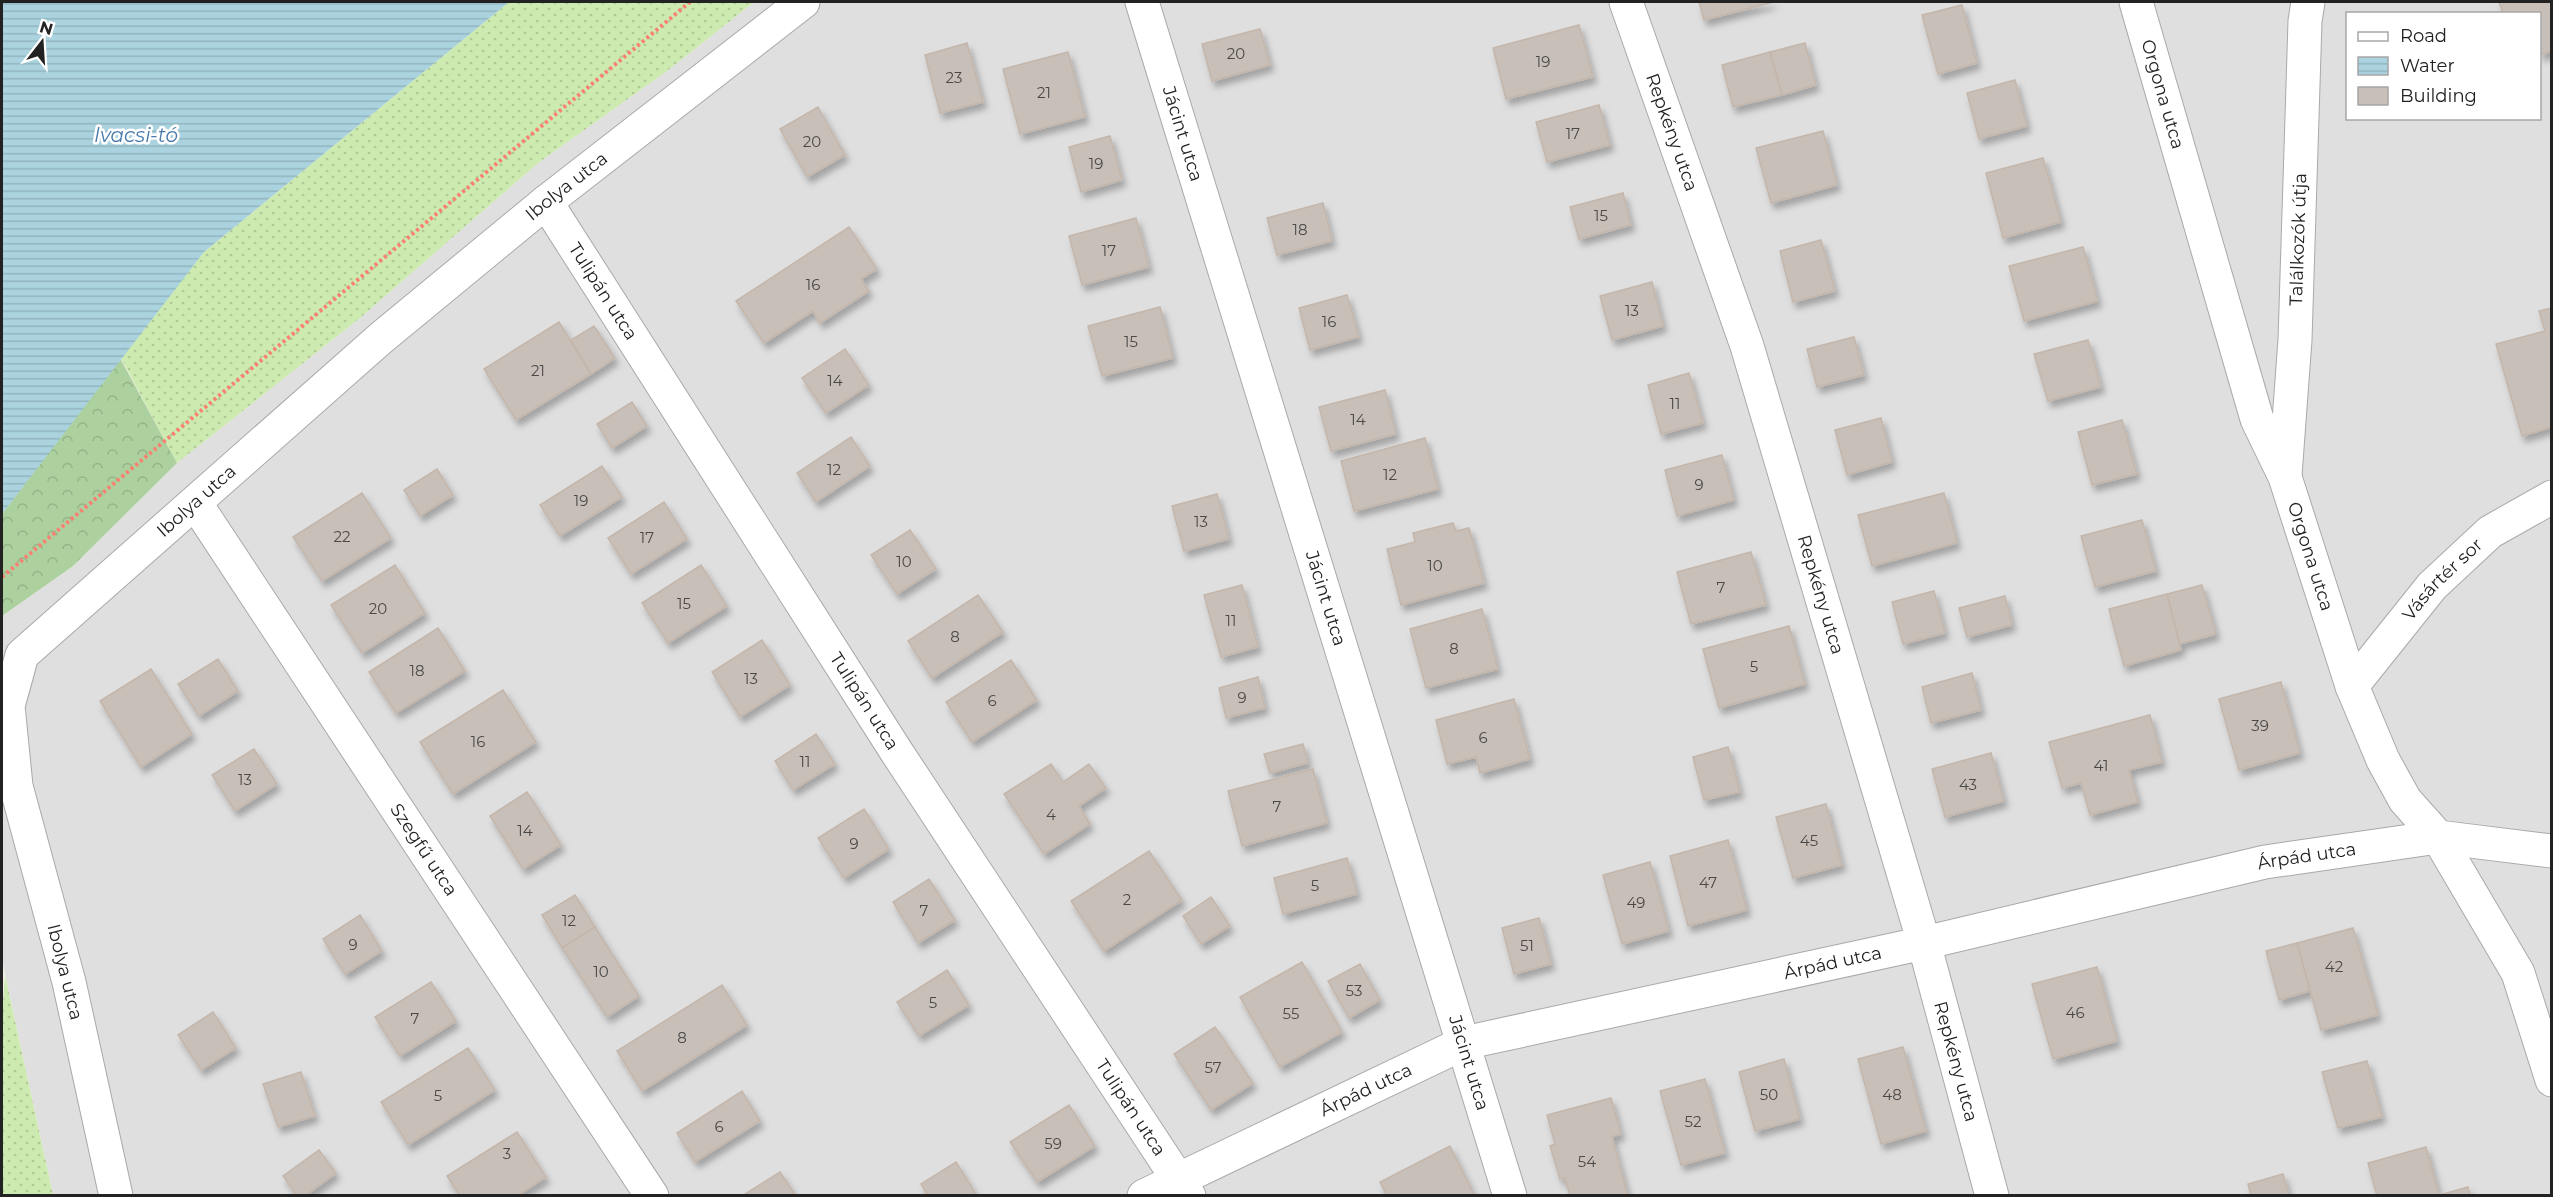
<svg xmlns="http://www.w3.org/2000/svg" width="2553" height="1197" viewBox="0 0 2553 1197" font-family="Montserrat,sans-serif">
<defs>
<pattern id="grass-dots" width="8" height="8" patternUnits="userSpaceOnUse" patternTransform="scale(1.5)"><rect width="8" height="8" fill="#cdebb0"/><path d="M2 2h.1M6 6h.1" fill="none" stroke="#b0c997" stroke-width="1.8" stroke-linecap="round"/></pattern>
<pattern id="forest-crowns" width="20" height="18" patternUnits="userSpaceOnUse" patternTransform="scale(1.5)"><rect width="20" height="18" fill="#add19e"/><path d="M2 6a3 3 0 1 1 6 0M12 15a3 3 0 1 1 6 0" fill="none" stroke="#95b388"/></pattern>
<pattern id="water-rules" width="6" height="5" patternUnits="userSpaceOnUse" patternTransform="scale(1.5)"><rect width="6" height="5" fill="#aad3df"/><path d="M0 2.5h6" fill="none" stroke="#92b5bf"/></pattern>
<filter id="shadow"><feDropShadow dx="3.5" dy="6" stdDeviation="3" flood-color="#0004"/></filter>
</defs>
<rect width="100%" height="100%" fill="#f2efe9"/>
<path fill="#e0dfdf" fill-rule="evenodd" d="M754,2H2551V1195H53L2,960V616L73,566L177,463L360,318L538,163L667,71ZM2348,14H2540V118H2348Z"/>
<g fill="url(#grass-dots)">
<path d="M509,2H754L667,71L538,163L360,318L177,463L121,358L204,252Z"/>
<path d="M5,975L53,1195L2,1196V1016Z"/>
</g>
<path fill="url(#forest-crowns)" d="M120,358L177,463L73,566L2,616V514Z"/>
<path fill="url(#water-rules)" d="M2,2H509L204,252L2,514Z"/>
<g fill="#c7bfb8" stroke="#c4b6ab" stroke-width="1.5" filter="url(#shadow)">
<path d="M1699,2H1774L1704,20Z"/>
<path d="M2499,2H2552V51L2540,55V14H2503Z"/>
<path d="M1962,5L1977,63L1938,74L1922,15Z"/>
<path d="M1579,25L1593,77L1506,99L1493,48Z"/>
<path d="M1260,29L1270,65L1212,81L1202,44Z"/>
<path d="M967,43L983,102L940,113L925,55Z"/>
<path d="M1805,43L1816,85L1782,95L1770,52Z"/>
<path d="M1068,52L1085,117L1020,134L1003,69Z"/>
<path d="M1770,52L1782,95L1733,107L1722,65Z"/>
<path d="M2015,80L2027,126L1979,139L1967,93Z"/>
<path d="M1599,105L1610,145L1547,162L1536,122Z"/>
<path d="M818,107L845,155L807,177L780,129Z"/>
<path d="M1823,131L1837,185L1771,203L1756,148Z"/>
<path d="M1110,136L1122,180L1081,192L1069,147Z"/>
<path d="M2043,158L2061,222L2003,238L1986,173Z"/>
<path d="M1623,193L1631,225L1579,239L1570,207Z"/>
<path d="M1323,203L1332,241L1277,255L1267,218Z"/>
<path d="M1136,218L1149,267L1082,285L1069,236Z"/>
<path d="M849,227L877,269L861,279L869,291L820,323L813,311L764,343L736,301Z"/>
<path d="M1821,240L1835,291L1793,302L1780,251Z"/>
<path d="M2083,247L2098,301L2024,321L2009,266Z"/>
<path d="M1652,282L1663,326L1612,340L1600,296Z"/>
<path d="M1347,295L1359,337L1310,350L1299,308Z"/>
<path d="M1160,307L1173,358L1102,376L1088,326Z"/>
<path d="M2552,308V427L2522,436L2496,344L2545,331L2539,311Z"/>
<path d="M559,322L591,374L516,420L484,369Z"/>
<path d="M594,326L615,358L591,374L571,340Z"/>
<path d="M1854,337L1864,375L1817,387L1807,349Z"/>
<path d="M2088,340L2101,387L2048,401L2034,354Z"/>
<path d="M845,349L869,385L826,413L802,378Z"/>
<path d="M1689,373L1703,423L1661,434L1648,385Z"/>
<path d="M1385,390L1396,434L1331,451L1319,407Z"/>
<path d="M632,402L647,426L612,448L597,424Z"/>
<path d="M1881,418L1892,462L1847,475L1835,430Z"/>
<path d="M2122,420L2137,474L2092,485L2078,432Z"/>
<path d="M851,437L870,466L816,502L797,473Z"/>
<path d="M1425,438L1438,489L1354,511L1341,461Z"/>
<path d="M1722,455L1734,500L1677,516L1665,470Z"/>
<path d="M602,466L622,497L560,536L540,505Z"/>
<path d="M437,469L453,495L420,516L404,490Z"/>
<path d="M362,493L391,538L322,581L293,537Z"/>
<path d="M1944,493L1957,543L1872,566L1858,515Z"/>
<path d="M1217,494L1229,539L1184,551L1172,506Z"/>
<path d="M664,502L687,539L631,574L608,538Z"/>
<path d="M2142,520L2156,571L2095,587L2081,536Z"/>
<path d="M1453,523L1456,531L1469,528L1484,583L1401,605L1387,549L1415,542L1413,533Z"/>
<path d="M910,530L936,569L897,594L871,555Z"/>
<path d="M1751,552L1766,605L1691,624L1677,572Z"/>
<path d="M395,565L425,613L362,653L331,605Z"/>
<path d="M701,565L727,606L668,643L642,603Z"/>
<path d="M1242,585L1258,647L1221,657L1204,595Z"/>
<path d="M2202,585L2216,634L2179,644L2167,594Z"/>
<path d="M1934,591L1945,633L1903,644L1892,602Z"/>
<path d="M2167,594L2181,650L2124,666L2109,609Z"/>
<path d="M978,595L1003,632L932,678L908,641Z"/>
<path d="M2005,596L2012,625L1967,637L1959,608Z"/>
<path d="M1482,609L1498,669L1426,688L1410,629Z"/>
<path d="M1789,626L1805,684L1719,708L1703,649Z"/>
<path d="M438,628L465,671L396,713L369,672Z"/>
<path d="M762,640L790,685L740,717L712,672Z"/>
<path d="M218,659L238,691L199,716L178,684Z"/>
<path d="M1011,660L1037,700L972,742L946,702Z"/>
<path d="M151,669L192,734L141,767L100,701Z"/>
<path d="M1972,673L1981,710L1931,723L1922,687Z"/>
<path d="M1258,677L1265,708L1226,718L1219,688Z"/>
<path d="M2281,682L2300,753L2239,770L2219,699Z"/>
<path d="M503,690L536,742L453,794L420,742Z"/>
<path d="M1514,699L1530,759L1480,773L1476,757L1447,764L1436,720Z"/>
<path d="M2150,715L2162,762L2129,770L2138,802L2090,815L2081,783L2062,788L2049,742Z"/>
<path d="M816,734L835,764L793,790L775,761Z"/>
<path d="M1303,744L1308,763L1270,773L1264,754Z"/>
<path d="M1728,747L1740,792L1704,800L1693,757Z"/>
<path d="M254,749L277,784L235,811L212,775Z"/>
<path d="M1991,753L2004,801L1945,817L1932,769Z"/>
<path d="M1051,764L1063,782L1089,764L1106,788L1079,806L1090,824L1044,854L1004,794Z"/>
<path d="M1313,769L1327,823L1242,846L1228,791Z"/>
<path d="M527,792L561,845L523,869L490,816Z"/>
<path d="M1826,804L1842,865L1793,878L1776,817Z"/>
<path d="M864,809L889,849L844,878L818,838Z"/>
<path d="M1728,840L1747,910L1688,926L1670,856Z"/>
<path d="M1149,851L1182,900L1104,951L1071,901Z"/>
<path d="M1347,858L1357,894L1283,914L1274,878Z"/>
<path d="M1650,862L1669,931L1622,944L1603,875Z"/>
<path d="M929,879L955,920L918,943L893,902Z"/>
<path d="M575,895L595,927L562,948L542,915Z"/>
<path d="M1211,897L1230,926L1201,944L1183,916Z"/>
<path d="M360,915L382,951L345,974L323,939Z"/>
<path d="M1539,918L1551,964L1514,974L1502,928Z"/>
<path d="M595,927L639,996L607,1017L562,948Z"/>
<path d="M2353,928L2378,1015L2321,1030L2297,943Z"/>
<path d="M2297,943L2310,991L2279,1000L2266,951Z"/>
<path d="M1302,962L1342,1032L1280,1067L1240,997Z"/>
<path d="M1360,964L1380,1000L1349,1018L1328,981Z"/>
<path d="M2097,967L2117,1041L2053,1059L2032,984Z"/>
<path d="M947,970L969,1005L919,1036L897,1002Z"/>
<path d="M431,982L456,1021L400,1056L375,1017Z"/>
<path d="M722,985L747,1025L642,1091L617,1051Z"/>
<path d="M213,1012L236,1048L201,1070L178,1035Z"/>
<path d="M1215,1027L1253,1083L1211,1110L1174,1054Z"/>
<path d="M1903,1047L1926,1131L1881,1144L1858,1059Z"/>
<path d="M468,1048L495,1090L408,1145L381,1102Z"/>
<path d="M1784,1059L1800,1119L1755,1131L1739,1072Z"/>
<path d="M2367,1061L2382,1117L2338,1128L2322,1072Z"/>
<path d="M301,1072L315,1116L278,1127L263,1084Z"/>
<path d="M1705,1079L1725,1153L1681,1165L1660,1091Z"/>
<path d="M742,1091L760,1121L695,1162L677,1133Z"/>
<path d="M1611,1098L1621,1134L1612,1137L1628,1196H1570L1565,1178L1560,1179L1550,1146L1555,1144L1547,1115Z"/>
<path d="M1069,1105L1095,1146L1037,1182L1010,1142Z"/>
<path d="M517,1132L546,1177L517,1196H460L447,1176Z"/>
<path d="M1450,1146L1475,1196H1387L1380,1182Z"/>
<path d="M2426,1147L2439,1195L2377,1196L2368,1163Z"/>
<path d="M319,1150L336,1173L305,1196H297L283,1176Z"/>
<path d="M956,1162L977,1196H928L921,1184Z"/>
<path d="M780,1172L796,1196H742Z"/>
<path d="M2283,1174L2289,1196H2251L2248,1184Z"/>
<path d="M2468,1187L2470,1196H2439V1195Z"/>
</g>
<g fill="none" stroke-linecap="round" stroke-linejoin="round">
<defs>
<g id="minor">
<path id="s1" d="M1142,2L1510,1196"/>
<path id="s2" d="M1626,2L1747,346L1924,943L1992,1196"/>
<path id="s3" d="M2136,2L2257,419L2285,477L2352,686L2383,760L2405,800L2438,837L2518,973L2552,1080"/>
<path id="s4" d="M546,202L896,751L1189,1196"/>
<path id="s5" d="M2285,475L2295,340L2305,21L2308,2"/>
<path id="s6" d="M196,504L652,1196"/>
<path id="s7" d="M2352,686L2432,586L2490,532L2552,497"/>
<path id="s8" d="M116,1196L69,982L16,786L8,706L22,655L381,338L546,202L803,2"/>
<path id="s9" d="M1144,1196L1464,1043L1924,943L2265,862L2438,837L2552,851"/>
</g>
</defs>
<use href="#minor" stroke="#a9a9a9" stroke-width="35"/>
<path stroke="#fa8072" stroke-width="4" stroke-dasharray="3 3" stroke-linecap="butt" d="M2,577L690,2"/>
<use href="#minor" stroke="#fff" stroke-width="33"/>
</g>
<g text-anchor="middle" stroke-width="5" stroke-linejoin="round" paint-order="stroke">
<g font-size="15" fill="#4b4948">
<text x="1236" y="59">20</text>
<text x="1543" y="67">19</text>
<text x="954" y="83">23</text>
<text x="1044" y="98">21</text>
<text x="1573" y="139">17</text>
<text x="812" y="147">20</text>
<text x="1096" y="169">19</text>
<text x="1601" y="221">15</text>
<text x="1300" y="235">18</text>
<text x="1109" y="256">17</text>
<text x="813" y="290">16</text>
<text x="1632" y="316">13</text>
<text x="1329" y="327">16</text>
<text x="1131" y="347">15</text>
<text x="538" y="376">21</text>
<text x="835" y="386">14</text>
<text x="1675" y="409">11</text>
<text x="1358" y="425">14</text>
<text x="834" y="475">12</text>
<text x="1390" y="480">12</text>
<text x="1699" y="490">9</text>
<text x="581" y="506">19</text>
<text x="1201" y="527">13</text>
<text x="342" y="542">22</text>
<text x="647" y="543">17</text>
<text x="904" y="567">10</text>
<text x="1435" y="571">10</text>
<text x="1721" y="593">7</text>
<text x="684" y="609">15</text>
<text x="378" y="614">20</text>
<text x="1231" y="626">11</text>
<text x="955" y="642">8</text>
<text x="1454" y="654">8</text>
<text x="1754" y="672">5</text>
<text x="417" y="676">18</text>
<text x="751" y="684">13</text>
<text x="1242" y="703">9</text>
<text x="992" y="706">6</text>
<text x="2260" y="731">39</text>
<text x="1483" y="743">6</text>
<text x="478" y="747">16</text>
<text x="805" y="767">11</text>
<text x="2101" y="771">41</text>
<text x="245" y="785">13</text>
<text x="1968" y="790">43</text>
<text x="1277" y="812">7</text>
<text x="1051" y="820">4</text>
<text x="525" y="836">14</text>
<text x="1809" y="846">45</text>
<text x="854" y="849">9</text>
<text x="1708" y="888">47</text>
<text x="1315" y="891">5</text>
<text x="1127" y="905">2</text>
<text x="1636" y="908">49</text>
<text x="924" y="916">7</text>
<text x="569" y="926">12</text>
<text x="353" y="950">9</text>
<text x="1527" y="951">51</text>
<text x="2334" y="972">42</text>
<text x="601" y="977">10</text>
<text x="1354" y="996">53</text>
<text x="933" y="1008">5</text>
<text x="2075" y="1018">46</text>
<text x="1291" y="1019">55</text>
<text x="415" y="1024">7</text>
<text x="682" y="1043">8</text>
<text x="1213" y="1073">57</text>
<text x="1769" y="1100">50</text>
<text x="1892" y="1100">48</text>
<text x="438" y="1101">5</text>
<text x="1693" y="1127">52</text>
<text x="719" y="1132">6</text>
<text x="1053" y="1149">59</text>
<text x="507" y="1159">3</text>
<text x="1587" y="1167">54</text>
</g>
<g font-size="18" fill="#222" stroke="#fff">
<text dy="6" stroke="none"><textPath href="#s3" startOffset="96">Orgona utca</textPath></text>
<text dy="6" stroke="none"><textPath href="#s2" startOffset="138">Repkény utca</textPath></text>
<text dy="6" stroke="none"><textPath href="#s1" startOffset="138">Jácint utca</textPath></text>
<text dy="6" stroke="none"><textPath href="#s8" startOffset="1274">Ibolya utca</textPath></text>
<text dy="6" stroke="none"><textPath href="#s5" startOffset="236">Találkozók útja</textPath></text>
<text dy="6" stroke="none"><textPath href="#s4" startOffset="106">Tulipán utca</textPath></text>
<text dy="6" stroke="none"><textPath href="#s8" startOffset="788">Ibolya utca</textPath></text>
<text dy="6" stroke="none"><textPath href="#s3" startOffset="582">Orgona utca</textPath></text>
<text dy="6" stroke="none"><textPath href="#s7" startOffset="140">Vásártér sor</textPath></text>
<text dy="6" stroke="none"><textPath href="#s2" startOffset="624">Repkény utca</textPath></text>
<text dy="6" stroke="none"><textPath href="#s1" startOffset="624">Jácint utca</textPath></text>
<text dy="6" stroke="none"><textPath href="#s4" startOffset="592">Tulipán utca</textPath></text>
<text dy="6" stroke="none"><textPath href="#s6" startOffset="414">Szegfű utca</textPath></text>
<text dy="6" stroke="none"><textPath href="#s9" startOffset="1218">Árpád utca</textPath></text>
<text dy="6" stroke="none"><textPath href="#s9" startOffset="732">Árpád utca</textPath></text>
<text transform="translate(65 972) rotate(76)" y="6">Ibolya utca</text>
<text dy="6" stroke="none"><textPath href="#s2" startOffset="1110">Repkény utca</textPath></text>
<text dy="6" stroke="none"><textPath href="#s1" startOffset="1110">Jácint utca</textPath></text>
<text dy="6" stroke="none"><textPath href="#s9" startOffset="246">Árpád utca</textPath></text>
<text dy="6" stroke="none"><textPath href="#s4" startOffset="1078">Tulipán utca</textPath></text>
</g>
<g font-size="20" font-style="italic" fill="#4a7aab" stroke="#fff">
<text x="136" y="142">Ivacsi-tó</text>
</g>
</g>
<rect width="2553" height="1197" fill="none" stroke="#222222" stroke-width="6"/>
<rect x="2346" y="12" width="195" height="108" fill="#ffffff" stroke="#a7a7a7" stroke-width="1.5"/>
<rect x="2358" y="32" width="30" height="9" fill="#ffffff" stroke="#a7a7a7" stroke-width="1.5"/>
<text x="2400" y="42" font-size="18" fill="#222222">Road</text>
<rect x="2358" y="57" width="30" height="18" fill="url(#water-rules)" stroke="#a7a7a7" stroke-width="1.5"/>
<text x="2400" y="72" font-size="18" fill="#222222">Water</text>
<rect x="2358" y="87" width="30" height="18" fill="#c7bfb8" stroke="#a7a7a7" stroke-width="1.5"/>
<text x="2400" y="102" font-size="18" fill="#222222">Building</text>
<g transform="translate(42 42) rotate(17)" stroke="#ffffff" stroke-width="4.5" paint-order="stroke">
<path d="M0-4.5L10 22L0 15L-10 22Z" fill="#222222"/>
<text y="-9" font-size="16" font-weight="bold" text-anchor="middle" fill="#222222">N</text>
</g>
</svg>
